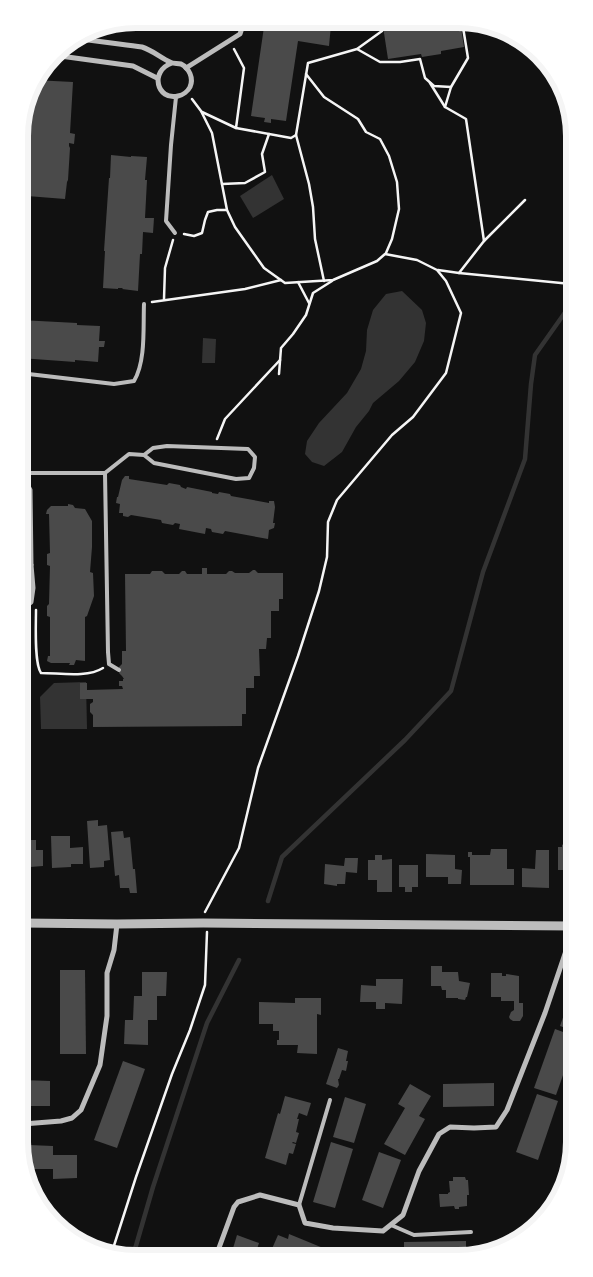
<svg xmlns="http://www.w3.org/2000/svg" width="593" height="1277" viewBox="0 0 593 1277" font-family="'Varela Round',sans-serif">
<rect width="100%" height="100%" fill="#111"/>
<g fill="#333">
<path d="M272,175L284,199L253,218L240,196Z"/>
<path d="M402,291L422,310L426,323L424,341L415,362L399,381L373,403L369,411L356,427L342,452L324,466L312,462L305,454L307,441L319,423L347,393L361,369L366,351L367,330L373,310L386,294Z"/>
<path d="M203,338L216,339L215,363H202Z"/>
<path d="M86,682L87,729H41L40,697L54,683Z"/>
</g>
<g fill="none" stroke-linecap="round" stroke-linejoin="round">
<g stroke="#333" stroke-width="4.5">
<path d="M268,901L282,857L405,740L451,691L483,572L525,459L531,384L535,355L571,304"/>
<path d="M133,1256L153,1187L207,1023L239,960"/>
</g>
</g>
<g fill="#4a4a4a">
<path d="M265,20H320L319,23L331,25L329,46L298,41L286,121L271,119V123L264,122L265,118L251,116Z"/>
<path d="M382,20L460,21L464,47L441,51V54L422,57L421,54L388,59Z"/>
<path d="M34,80L73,82L70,133L75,134L74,144L69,143V146L70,148L68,180L67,182L65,199L27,196L26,208L29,209L27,230L24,231L23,255L26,257L24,276L22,278L21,286H20L19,127L31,83Z"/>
<path d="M111,155L131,157V156L147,157L145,180H147L145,218H154L153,233L143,232L142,254H140L138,291L122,289L123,288H118V289L103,288L105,251H104L109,178H110Z"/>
<path d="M20,320L77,323V325L100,326L99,341H105L104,347H99L98,362L75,360V362L20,358Z"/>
<path d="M125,476H129V479L167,485L169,483L180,485L181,487L186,489L187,487L212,492V493L218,494L219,492L230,494L231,496L269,503V501H274L275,507L273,523H275L274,528L269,530L268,539L225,531L223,534L212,532L211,529L206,528L205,534L179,529L180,524L175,523L173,525L162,523L161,520L131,515L128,517L123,516V513H119L120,504L116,503L117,497H118L122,480Z"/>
<path d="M68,504L73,505L75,508L85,509L92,521V547L90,572L93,573L94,596L87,616L85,617V661L76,660L74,665H69L70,663H51L47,661L48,656H50V617L47,616V606L49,604L50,566L47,565V554L50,553L49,514H46L47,510L51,506H68Z"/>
<path d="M202,568H207V574H226L229,571H232L235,573H249L253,570H255L258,573H283V599H279V611H271V638H267L266,649H259L260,676H254V688H246V714H242V726L93,727V715L90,712V704L93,702V699H80V683H87V690L123,689L122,686H119V681H123V679H124L122,676L119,673V667L122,664V651H126L125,574H150L152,571H162L165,574H179L182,571H185L187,574H202Z"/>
<path d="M98,820V826L107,825L110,860L104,861V867L90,868L87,821Z"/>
<path d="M123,831L124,838L130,837L133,869H135L137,893H130L129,888H120L119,875L115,876L111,832Z"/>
<path d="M22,832H27V840H36V850H43V866L30,867V869H24V867H22Z"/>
<path d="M51,836H70V848L83,847V864H71V867L52,868Z"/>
<path d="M566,842H571L573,844V882H567V870H558V847H562V845Z"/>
<path d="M491,849H507V869H514V885H470V857H468V852H472V855H490Z"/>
<path d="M536,850H549V888L522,887V868L535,869Z"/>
<path d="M426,854L455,855V869L462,870L461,884H448V877H426Z"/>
<path d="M375,855H382V860L392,859V892H377V880H368V860H375Z"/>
<path d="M345,858H358L357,873L346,872L345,884H337V886L324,884L325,864L344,866Z"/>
<path d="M399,865H418V887H412V892H405V887H399Z"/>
<path d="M431,966H442V972H458L459,981L470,983L467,997H466L465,1000L458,999V998H446V990H442L441,986H431Z"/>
<path d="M60,970H85L86,1054H60Z"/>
<path d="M142,972H167L166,996H157V1020H148V1045L124,1044L125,1020H133L134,996H142Z"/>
<path d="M491,973H502V976H506V974L519,976V1003H523V1016L520,1021H513L510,1019L509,1017L511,1012L514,1010V1001H501V997H491Z"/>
<path d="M22,977H28L26,997L22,996Z"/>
<path d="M376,979H403L402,1004L385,1003V1009H376V1002H360L361,985L376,986Z"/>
<path d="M573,989L574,1031L560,1026Z"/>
<path d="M295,998H321V1015L317,1014V1054L297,1053L298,1045H277V1040H279V1031H273V1024H259V1002L295,1003Z"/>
<path d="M555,1029L574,1036V1044L556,1095L534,1088Z"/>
<path d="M338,1048L348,1051L346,1061H348L346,1071L342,1070L339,1079H338L339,1085L337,1088L326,1084Z"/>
<path d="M123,1061L145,1069L117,1148L94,1140Z"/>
<path d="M22,1080L50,1081V1106H23Z"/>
<path d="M494,1083V1106L443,1107V1084Z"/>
<path d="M410,1084L431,1096L419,1116L425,1119L405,1155L384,1144L405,1108L398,1104Z"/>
<path d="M537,1094L558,1101L538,1160L516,1152Z"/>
<path d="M285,1096L311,1103L307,1116L299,1113L297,1119H299L296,1132L299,1133L296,1143L293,1142L292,1143L296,1144L293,1154L289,1153L286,1165L265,1158L278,1113L280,1114Z"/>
<path d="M345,1097L366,1104L354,1143L333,1137Z"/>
<path d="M331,1142L353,1149L335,1208L313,1202Z"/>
<path d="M29,1145L53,1146V1155H77V1178L53,1179V1169H29Z"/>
<path d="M379,1152L401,1160L383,1208L362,1200Z"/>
<path d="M453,1177H465L466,1180H468L469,1195H467V1206L459,1207V1209H455L454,1206L440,1207L439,1194H448V1193L450,1192L449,1181H453Z"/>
<path d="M289,1234L328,1250L326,1255H280L271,1251L278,1235L288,1239Z"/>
<path d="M237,1235L259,1243L255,1255H231Z"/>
<path d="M466,1241V1254L404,1255V1242Z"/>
<rect x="334" y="1249" width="62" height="6"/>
</g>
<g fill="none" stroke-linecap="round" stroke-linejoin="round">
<g stroke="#f5f5f5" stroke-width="2.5">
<path d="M234,49L244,68L236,128L291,138L296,135L308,63L357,49L382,31"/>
<path d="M357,49L380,62H400L420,59L425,78L434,86L451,87L468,58L462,21"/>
<path d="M306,74L324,97L358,119L366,132L380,139L389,156L397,182L399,209L392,239L386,253"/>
<path d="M430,83L445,107L466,119L484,241L459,273"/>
<path d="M192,99L201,111L212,133L227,210L235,227L264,268L285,283L333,280L377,261L385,254L417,260L437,270L446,281L461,313L446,373L413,417L392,435L337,500L328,522L327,557L319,591L298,656L258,768L239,848L205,912"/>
<path d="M445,107L451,87"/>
<path d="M202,112L236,128"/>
<path d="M296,135L309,184L313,207L315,239L324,281"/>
<path d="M222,184L245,183L265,172L262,154L269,134"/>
<path d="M184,234L194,236L202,233L205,220L208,212L217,210H226"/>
<path d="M484,241L525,200"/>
<path d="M438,270L459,273L571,284"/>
<path d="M298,282L309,303"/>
<path d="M164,299L165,268L173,240"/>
<path d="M152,302L245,289L281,280"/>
<path d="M279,374L281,348L293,334L306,315L313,293L332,281"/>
<path d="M217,439L225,419L280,360"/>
<path d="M36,610C36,624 34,663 41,673C60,673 87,678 103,668"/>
<path d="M111,1255L136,1177L172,1074L190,1030L205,985L207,932"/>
</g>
<g stroke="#bcbcbc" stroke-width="4">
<path d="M175,233L166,221L171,145L176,97"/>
<path d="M20,373L114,384L134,381C146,361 143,327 144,304"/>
<path d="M21,473H105L129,454L144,455L154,463L236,479L249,478L254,468L255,457L248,449L167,446L153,448L144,455"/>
<path d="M105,473L108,652L109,664L119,670"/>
<path d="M299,1205L330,1100"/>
<path d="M391,1225L414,1235L471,1232"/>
</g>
<g stroke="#bcbcbc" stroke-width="5">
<path d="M73,38C89,40 104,42 119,44C127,45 135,46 142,47C152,50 161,58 170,62C173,64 177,63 181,64C189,68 194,78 190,87C188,91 183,95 178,96C157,101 149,71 172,63"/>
<path d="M53,55L133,66L157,78"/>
<path d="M186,68L240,34L245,19"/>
<path d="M20,472L30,490L31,565L33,588L31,602L26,606H21"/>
<path d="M21,574L31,565"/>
<path d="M23,1124L61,1121L72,1118L81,1110L100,1065L107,1016V973L114,950L117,924"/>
<path d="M216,1256L234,1207L238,1202L260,1195L299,1205L305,1223L333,1228L383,1231L403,1215L419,1171L439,1134L450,1127L474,1128L496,1127L507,1110L545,1013L570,939V926"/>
</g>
<path stroke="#bcbcbc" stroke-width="9" d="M22,923L117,924L203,923L573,926"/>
</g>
<path d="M0 0H593V1277H0ZM136 28H458A108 108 0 0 1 566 136V1142A108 108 0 0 1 458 1250H136A108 108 0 0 1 28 1142V136A108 108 0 0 1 136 28Z" fill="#fff" fill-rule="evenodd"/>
<path fill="none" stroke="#f5f5f5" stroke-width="6" d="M136 28H458A108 108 0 0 1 566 136V1142A108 108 0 0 1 458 1250H136A108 108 0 0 1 28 1142V136A108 108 0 0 1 136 28Z"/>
</svg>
